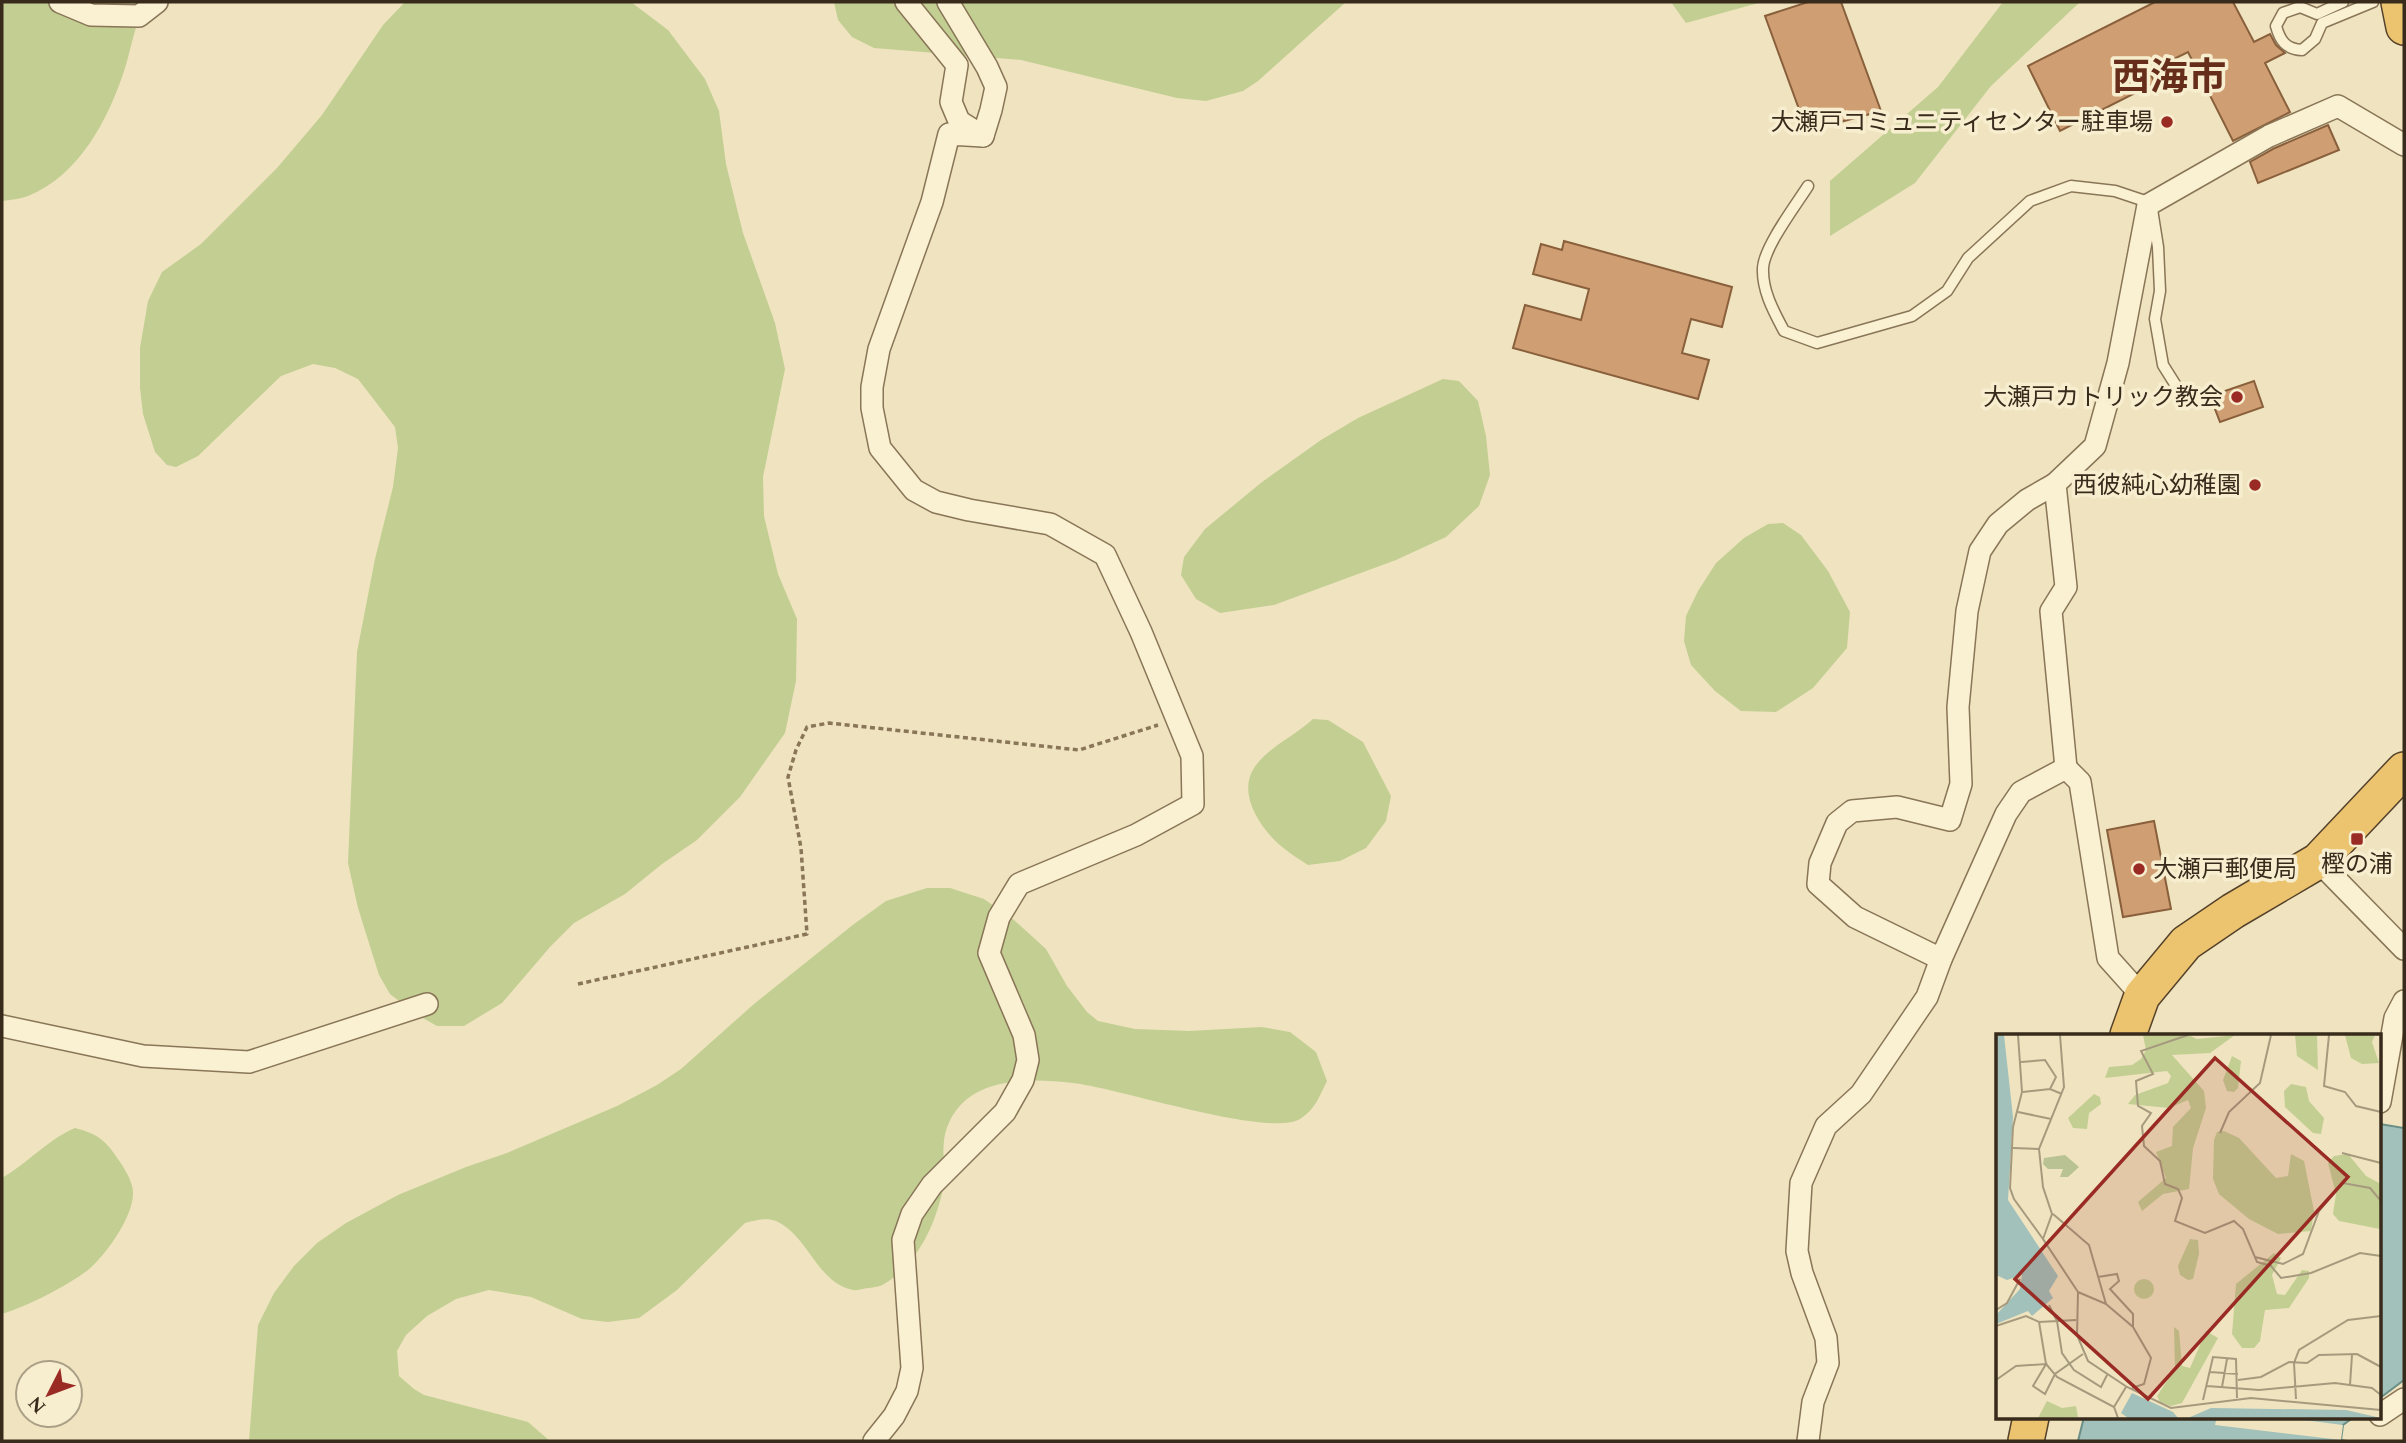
<svg xmlns="http://www.w3.org/2000/svg" width="2406" height="1443" viewBox="0 0 2406 1443" font-family="Spectral,'Noto Sans JP',serif">
<rect width="100%" height="100%" fill="#efe4bf"/>
<g fill="#c3ce93">
<path d="M2,2H147C135,21 132,46 125,68C109,118 80,175 28,196C20,199 10,200 2,201Z"/>
<path d="M405,2H631L668,30L705,79L719,111L726,164L743,233L775,323L785,369L763,477L764,516L778,574L797,619L796,681L785,733L740,797L697,840L662,864L625,894L574,923L550,947L502,1003L464,1026H437L416,1014L390,994L379,975L358,908L348,863L357,652L375,559L393,487L398,448L395,427L358,379L335,368L313,364L281,376L198,456L176,467L167,465L155,452L143,414L140,388V348L148,301L162,272L201,244L277,168L322,115L383,25Z"/>
<path d="M834,2H1346L1258,81L1243,91L1206,101L1177,98L1021,60L874,48L852,37L838,20Z"/>
<path d="M1671,2H1762L1686,23Z"/>
<path d="M2003,2H2080L1991,86L1915,183L1830,236V181L1938,87Z"/>
<path d="M1443,379L1459,381L1478,401L1486,436L1490,475L1479,506L1446,537L1396,560L1274,605L1220,613L1196,599L1181,575L1184,557L1205,529L1262,482L1321,440L1358,418Z"/>
<path d="M1783,523L1801,535L1828,571L1850,612L1847,648L1813,688L1776,712L1741,711L1715,691L1691,665L1684,641L1686,616L1698,591L1716,563L1744,538L1768,524Z"/>
<path d="M1313,719L1328,720L1363,742L1391,796L1386,821L1366,848L1340,861L1308,865C1299,859 1289,853 1281,846C1261,829 1237,794 1254,768C1268,747 1295,736 1313,719Z"/>
<path d="M927,888H950L984,899L1014,920L1046,949L1067,986L1087,1012L1098,1021L1135,1029L1189,1031L1262,1027L1290,1032L1316,1052L1327,1081C1320,1095 1315,1110 1300,1119C1268,1138 1119,1088 1073,1083C1029,1078 968,1076 948,1125C939,1146 947,1171 942,1193C934,1228 916,1265 884,1284C880,1287 874,1287 869,1288C865,1288 858,1291 853,1290C817,1283 808,1235 776,1221C766,1217 754,1221 745,1223L677,1290L639,1318L608,1322L582,1319L531,1297L489,1290L456,1299L427,1316L406,1335L397,1351L399,1376L414,1389L424,1395L528,1422L550,1441H249L258,1325L274,1293L294,1266L317,1243L346,1223L398,1195L466,1167L507,1153L617,1106L657,1085L681,1069L754,1004L854,924L886,901Z"/>
<path d="M75,1128C99,1134 107,1142 120,1162C125,1169 133,1183 133,1192C134,1216 106,1255 88,1270C67,1286 28,1306 2,1314V1178C28,1163 47,1140 75,1128Z"/>
</g>
<g fill="#a2c1ba" stroke="#698f88" stroke-width="2">
<path d="M2380,1124L2404,1128V1380L2380,1398Z"/>
<path d="M2084,1417H2354L2343,1425L2341,1440L2347,1441H2078Z"/>
</g>
<path fill="#efe4bf" d="M2217,1417H2281L2343,1425L2341,1440L2215,1425Z"/>
<g fill="#cf9f73" stroke="#895f3c" stroke-width="2">
<path d="M1808,2H1841L1881,111L1807,131L1765,16Z"/>
<path d="M2155,2H2233L2254,42L2270,34L2276,45L2285,53L2265,63L2290,112L2233,141L2188,52L2149,71L2155,83L2060,131L2028,66Z"/>
<path d="M2328,125L2339,150L2258,183L2250,162L2275,148Z"/>
<path d="M1564,241L1732,287L1722,327L1691,319L1682,353L1709,360L1698,399L1513,348L1525,305L1581,320L1589,289L1533,274L1541,244L1562,250Z"/>
<path d="M2254,381L2263,407L2220,422L2210,396Z"/>
<path d="M2154,821L2171,909L2123,917L2107,830Z"/>
</g>
<g fill="none" stroke-linecap="round" stroke-linejoin="round">
<defs>
<g id="service">
<path d="M2343,2L2317,14L2300,7L2283,13L2276,26C2280,41 2286,49 2302,50L2315,39L2322,23L2373,2"/>
<path d="M1808,186C1796,205 1764,247 1763,268C1762,291 1774,312 1784,331L1817,343L1912,316L1947,291L1968,258L2030,201L2071,186L2115,191L2151,203L2158,247L2160,291L2155,319L2163,365L2185,400"/>
</g>
<g id="minor">
<path d="M60,2L91,15L139,16L157,2"/>
<path d="M906,2L957,65L951,102L959,121L981,135"/>
<path d="M948,2L987,67L996,87L991,110L983,136"/>
<path d="M2066,768L2051,611L2066,587L2055,484L2095,446L2118,363L2148,205L2269,136L2338,106L2404,145"/>
<path d="M2318,861L2404,949"/>
<path d="M1941,959L1855,917L1818,884L1820,863L1837,823L1852,811L1897,807L1950,820L1961,784L1958,707L1967,611L1980,551L1998,524L2027,500L2055,484"/>
<path d="M2,1026L143,1056L249,1062L427,1004"/>
<path d="M2380,1102L2395,1018L2404,1001"/>
<path d="M2380,1415L2404,1399"/>
<path d="M874,1441L894,1416L907,1391L912,1368L903,1240L912,1214L932,1185L1005,1112L1023,1080L1028,1060L1024,1035L989,953L999,917L1019,884L1136,835L1193,804L1192,756L1141,632L1105,555L1050,524L969,510L936,502L914,490L880,448L872,408V387L879,349L932,202L949,134L983,136"/>
<path d="M1808,1441L1813,1402L1828,1363L1826,1338L1802,1273L1797,1251L1801,1183L1826,1126L1861,1094L1927,997L1941,959L2006,814L2021,792L2066,768L2080,782L2108,958L2142,996"/>
</g>
<g id="trunk">
<path d="M2399,2L2404,27"/>
<path d="M2128,1035L2142,996L2186,943L2233,911L2318,861L2404,770"/>
<path d="M2026,1441L2031,1417"/>
</g>
</defs>
<use href="#service" stroke="#897557" stroke-width="13"/>
<use href="#minor" stroke="#897557" stroke-width="24"/>
<use href="#trunk" stroke="#56422b" stroke-width="38"/>
<path stroke="#897557" stroke-width="3.5" stroke-dasharray="5 3.5" stroke-linecap="butt" d="M578,984L807,934L801,848L788,777L796,750L807,727L829,723L1079,750L1158,725"/>
<use href="#service" stroke="#faf1d2" stroke-width="10"/>
<use href="#minor" stroke="#faf1d2" stroke-width="21"/>
<use href="#trunk" stroke="#ecc470" stroke-width="35"/>
</g>
<g fill="#9a2b24" stroke="#f7eecf" stroke-width="2.5">
<circle cx="2167" cy="122" r="7"/>
<circle cx="2237" cy="397" r="7"/>
<circle cx="2255" cy="485" r="7"/>
<rect x="2350" y="832" width="14" height="14" rx="3.5"/>
<circle cx="2139" cy="869" r="7"/>
</g>
<g text-anchor="middle" stroke-width="7" stroke-linejoin="round" paint-order="stroke">
<g font-size="24" fill="#382b1c" stroke="#f7eecf" text-anchor="end">
<text x="2153" y="130">大瀬戸コミュニティセンター駐車場</text>
<text x="2223" y="405">大瀬戸カトリック教会</text>
<text x="2241" y="493">西彼純心幼稚園</text>
<text x="2357" y="872" text-anchor="middle">樫の浦</text>
<text x="2153" y="877" text-anchor="start">大瀬戸郵便局</text>
</g>
<g font-size="38" font-weight="bold" fill="#662e1a" stroke="#f7eecf">
<text x="2169" y="90">西海市</text>
</g>
</g>
<g transform="translate(1996 1034)">
<rect width="385" height="385" fill="#efe4bf"/>
<path d="M147,1H192L201,5L239,1L214,19L176,21L208,57L210,74L197,114L193,155L167,160L146,177L142,168L170,144L160,118L176,112L177,93L195,74L192,66L173,74L132,70L139,61L172,49L175,42L171,37L109,44L113,33L136,31L145,25L150,16ZM299,1H321L322,36L301,22ZM349,1H379L376,8L383,29L366,30L355,24ZM236,22L245,27L242,54L238,58L231,57L227,46ZM295,50L310,53L313,67L328,84L325,100L317,99L289,73L288,57ZM98,60L104,63L105,70L93,79L91,95L77,94L72,84ZM228,97L243,104L280,144L292,142L295,120L308,127L318,177L315,197L282,200L253,185L223,160L217,145L218,106L221,98ZM352,120L370,142L385,150L384,195L343,187L337,180L340,160L332,129L338,122ZM194,205L202,206L203,220L197,245L192,246L184,241L182,232ZM278,219L285,224L276,241L281,260L289,261L306,236L313,237V244L293,274L269,276L264,307L258,314H246L236,300L240,250ZM138 255a10 10 0 1 1 20 0a10 10 0 1 1-20 0ZM178,293L183,297L186,332L194,334L210,297L222,304L186,369L175,372L164,368L161,362L179,335ZM51,367L66,374L80,372L82,383L42,384Z" fill="#c3ce93"/>
<path d="M69,121L83,133L72,143H64L67,135H52L47,130L48,124Z" fill="#b9c292"/>
<path d="M0,1H8L17,83L12,166L62,242L53,257L57,264L36,282L32,277L0,290V281L24,255L26,241L11,246L0,241ZM136,359L177,378L182,384H132L125,379ZM215,374L350,376L385,384H192Z" fill="#a2c1ba"/>
<path fill="none" stroke="#a2c1ba" stroke-width="3.5" d="M0,189L22,201L25,196"/>
<path fill="none" stroke="#a69a7e" stroke-width="2" d="M22,1L26,58L17,93L14,154L18,165L47,205M64,1L68,53L43,115L47,153L56,180L47,205L82,258L81,301L92,327L131,353L175,374L255,364L385,376M192,1L145,17L157,40L140,47L142,72L155,79L146,92L148,112L164,127L169,150L182,155L186,164L179,187L209,199L238,187L247,195L261,228L275,232L285,244L315,239L364,219L385,222M333,1L328,52L349,58L360,72L385,78M25,28L49,26L60,43L54,55M27,58L54,55L66,60M22,78L55,85M224,99L233,78L264,49L275,1M17,114L43,115M346,119L385,129M57,180L93,211L110,270L82,258M259,223L287,230L307,220L323,177L347,149L374,154L385,167M102,243L121,240L123,247L114,255L137,280V293M110,270L137,293L155,324L148,350L136,354M53,271L61,287L66,319L78,336L105,353L111,341M0,276L11,269L24,245M43,288L50,330L61,343L118,373L122,384M0,292L30,282L43,288L80,286M214,338L242,340M0,346L20,332L50,330L37,352L49,360L59,340L87,320M242,346L265,343L293,328L311,329L323,321L361,320L385,333M354,351L356,321M211,352L263,356L339,349L376,354L385,361M226,353L231,325M300,365L298,329L303,316L352,286L385,282M207,366L217,323L240,325L241,364M118,373L130,353"/>
<path fill="#9a2b24" fill-opacity="0.15" stroke="#9a2b24" stroke-width="3.5" d="M219,24L352,143L152,365L19,245Z"/>
<rect width="385" height="385" fill="none" stroke="#382b1c" stroke-width="3.5"/>
</g>
<rect width="2406" height="1443" fill="none" stroke="#382b1c" stroke-width="7"/>
<g transform="translate(49 1394) rotate(228)"><circle r="33" fill="#f7eecf" stroke="#aba087" stroke-width="2"/>
<path d="M0-5L12 26L0 18L-12 26Z" fill="#9a2b24"/>
<text y="-10" font-size="19" font-weight="bold" text-anchor="middle" fill="#382b1c">N</text>
</g>
</svg>
